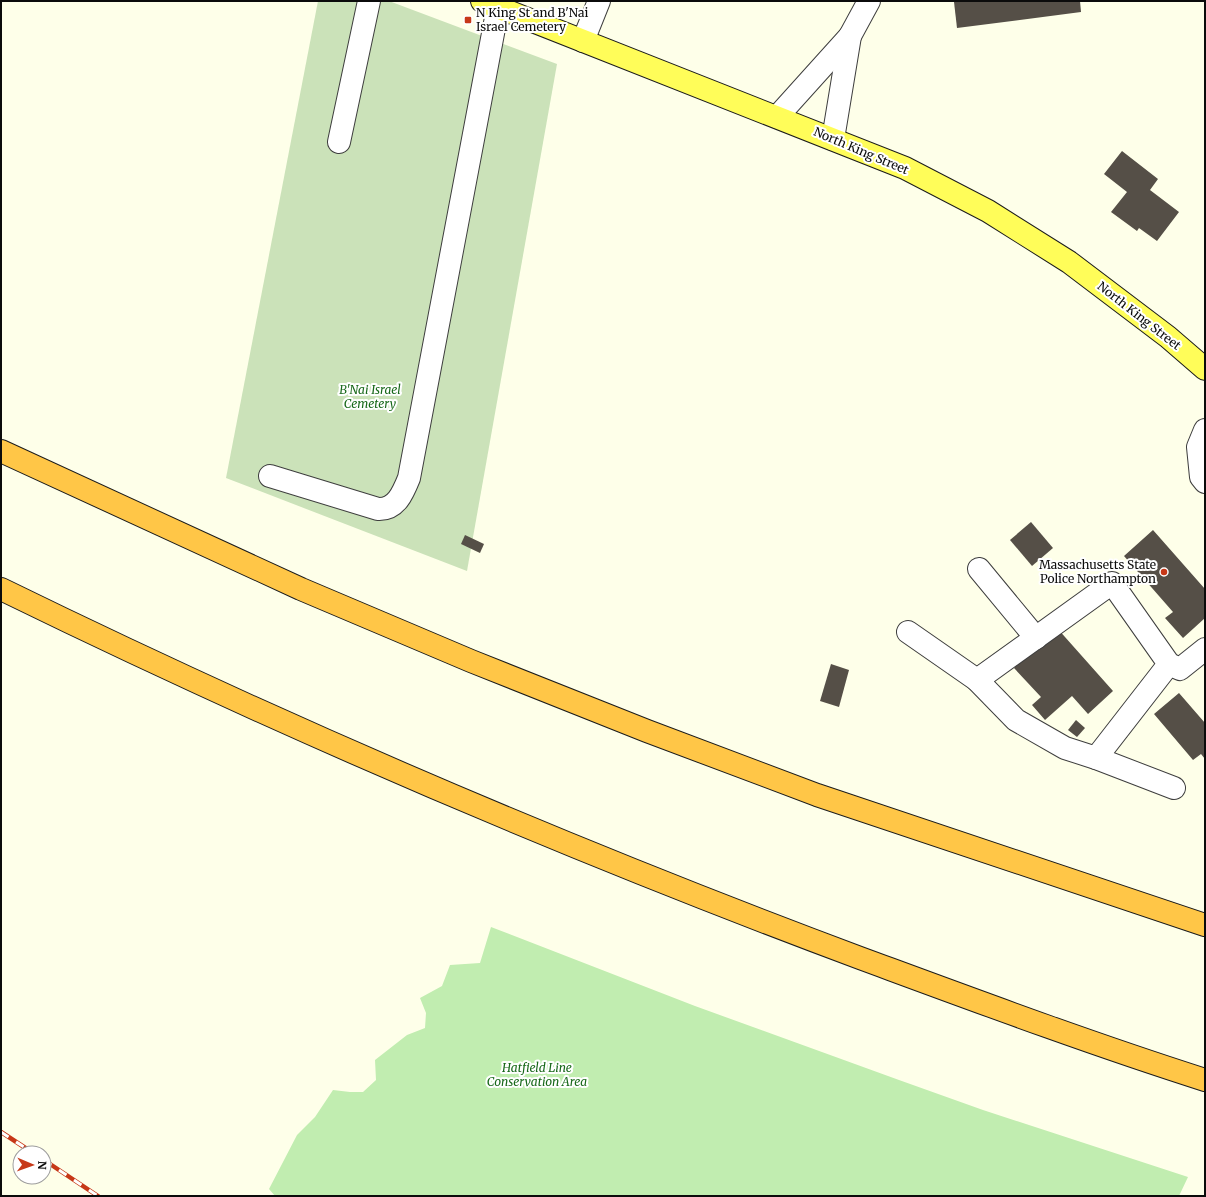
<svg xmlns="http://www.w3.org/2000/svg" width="1206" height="1197" viewBox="0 0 1206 1197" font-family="Merriweather,serif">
<rect width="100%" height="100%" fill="#feffe9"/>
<path fill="#c1edb0" d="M491,927L695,1006L899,1080L983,1110L1188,1177L1179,1196H275L269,1189L297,1135L315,1117L333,1090L350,1092H363L376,1080L375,1060L407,1035L425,1028L426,1013L420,998L442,986L450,965L480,963Z"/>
<path fill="#cbe2b9" d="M318,1H389L557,64L467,571L226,478Z"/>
<g fill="#554f47">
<path d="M963,1H1080L1081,12L957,28L954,2Z"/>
<path d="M1122,151L1158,179L1150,190L1179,212L1157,241L1139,228L1137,231L1111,212L1127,192L1104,174Z"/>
<path d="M1031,522L1053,548L1032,566L1010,540Z"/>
<path d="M1153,530L1205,589V618L1183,638L1165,618L1173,612L1124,556Z"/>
<path d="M465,535L484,544L480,553L461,544Z"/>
<path d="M1057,628L1113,691L1088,714L1072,696L1045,720L1032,705L1041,697L1014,668Z"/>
<path d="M831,664L849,670L839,707L820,701Z"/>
<path d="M1179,693L1205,723V759L1201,754L1193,760L1154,714Z"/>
<path d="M1076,720L1085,728L1077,737L1068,730Z"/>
</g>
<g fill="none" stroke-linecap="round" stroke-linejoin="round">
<defs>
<g id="minor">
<path d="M583,41L599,1"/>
<path d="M777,117L850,36L869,1"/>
<path d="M833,139L850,36"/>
<path d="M339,142L369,1"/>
<path d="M1205,430L1198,447L1201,477L1205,482"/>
<path d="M270,476L378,509C396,510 403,493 409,478L498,7"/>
<path d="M979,569L1036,638"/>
<path d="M908,632L977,680"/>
<path d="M1169,664L1096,758L1065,748L1016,720L977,680L1112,583L1169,664L1180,669L1205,649"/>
<path d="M1096,758L1174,788"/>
</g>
<path id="major" d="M482,1L905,168L988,211L1069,262L1168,337L1205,369"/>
<g id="highway">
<path d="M1,451L301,589L471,661L647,731L817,795L1205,925"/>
<path d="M1,589C281,726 568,849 860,958C974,1000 1089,1043 1205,1080"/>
</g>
</defs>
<use href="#minor" stroke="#3e3e3e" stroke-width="24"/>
<use href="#major" stroke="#1c1c1c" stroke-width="24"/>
<use href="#highway" stroke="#1c1c1c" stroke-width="24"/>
<use href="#minor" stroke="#fff" stroke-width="22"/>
<use href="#major" stroke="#fffd59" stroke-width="22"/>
<use href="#highway" stroke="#ffc647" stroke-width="22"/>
<defs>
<g id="rail">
<path d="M1,1132L33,1153"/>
<path d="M44,1160L98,1196"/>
</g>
</defs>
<use href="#rail" stroke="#c73818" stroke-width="4.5"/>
<use href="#rail" stroke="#fff" stroke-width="3" stroke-dasharray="9" stroke-linecap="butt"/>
</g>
<g fill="#c73818" stroke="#fff" stroke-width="1.5">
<rect x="464" y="16" width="8" height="8" rx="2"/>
<circle cx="1164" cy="572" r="4"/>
</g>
<g text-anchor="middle" stroke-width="4" stroke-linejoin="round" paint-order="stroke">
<g font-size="12" fill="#0b0b0b" stroke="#fff" text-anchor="start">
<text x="476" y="17">N King St and B'Nai<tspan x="476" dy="14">Israel Cemetery</tspan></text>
<text x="1156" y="569" text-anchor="end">Massachusetts State<tspan x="1156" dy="14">Police Northampton</tspan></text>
</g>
<g font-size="12" fill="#0b0b0b" stroke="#fff">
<text transform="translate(861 151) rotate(23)" y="4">North King Street</text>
<text transform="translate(1139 316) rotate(38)" y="4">North King Street</text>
</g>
<g font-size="12" font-style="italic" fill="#176819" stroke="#fff">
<text x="370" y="394">B'Nai Israel<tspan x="370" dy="14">Cemetery</tspan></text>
<text x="537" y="1072">Hatfield Line<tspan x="537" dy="14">Conservation Area</tspan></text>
</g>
</g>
<rect width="1206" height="1197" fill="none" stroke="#0b0b0b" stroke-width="4"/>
<g transform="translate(32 1165) rotate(92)"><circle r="19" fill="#ffffff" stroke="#9d9d9d"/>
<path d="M0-3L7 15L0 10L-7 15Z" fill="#c73818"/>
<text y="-6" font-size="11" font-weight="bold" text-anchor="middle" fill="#0b0b0b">N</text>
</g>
</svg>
